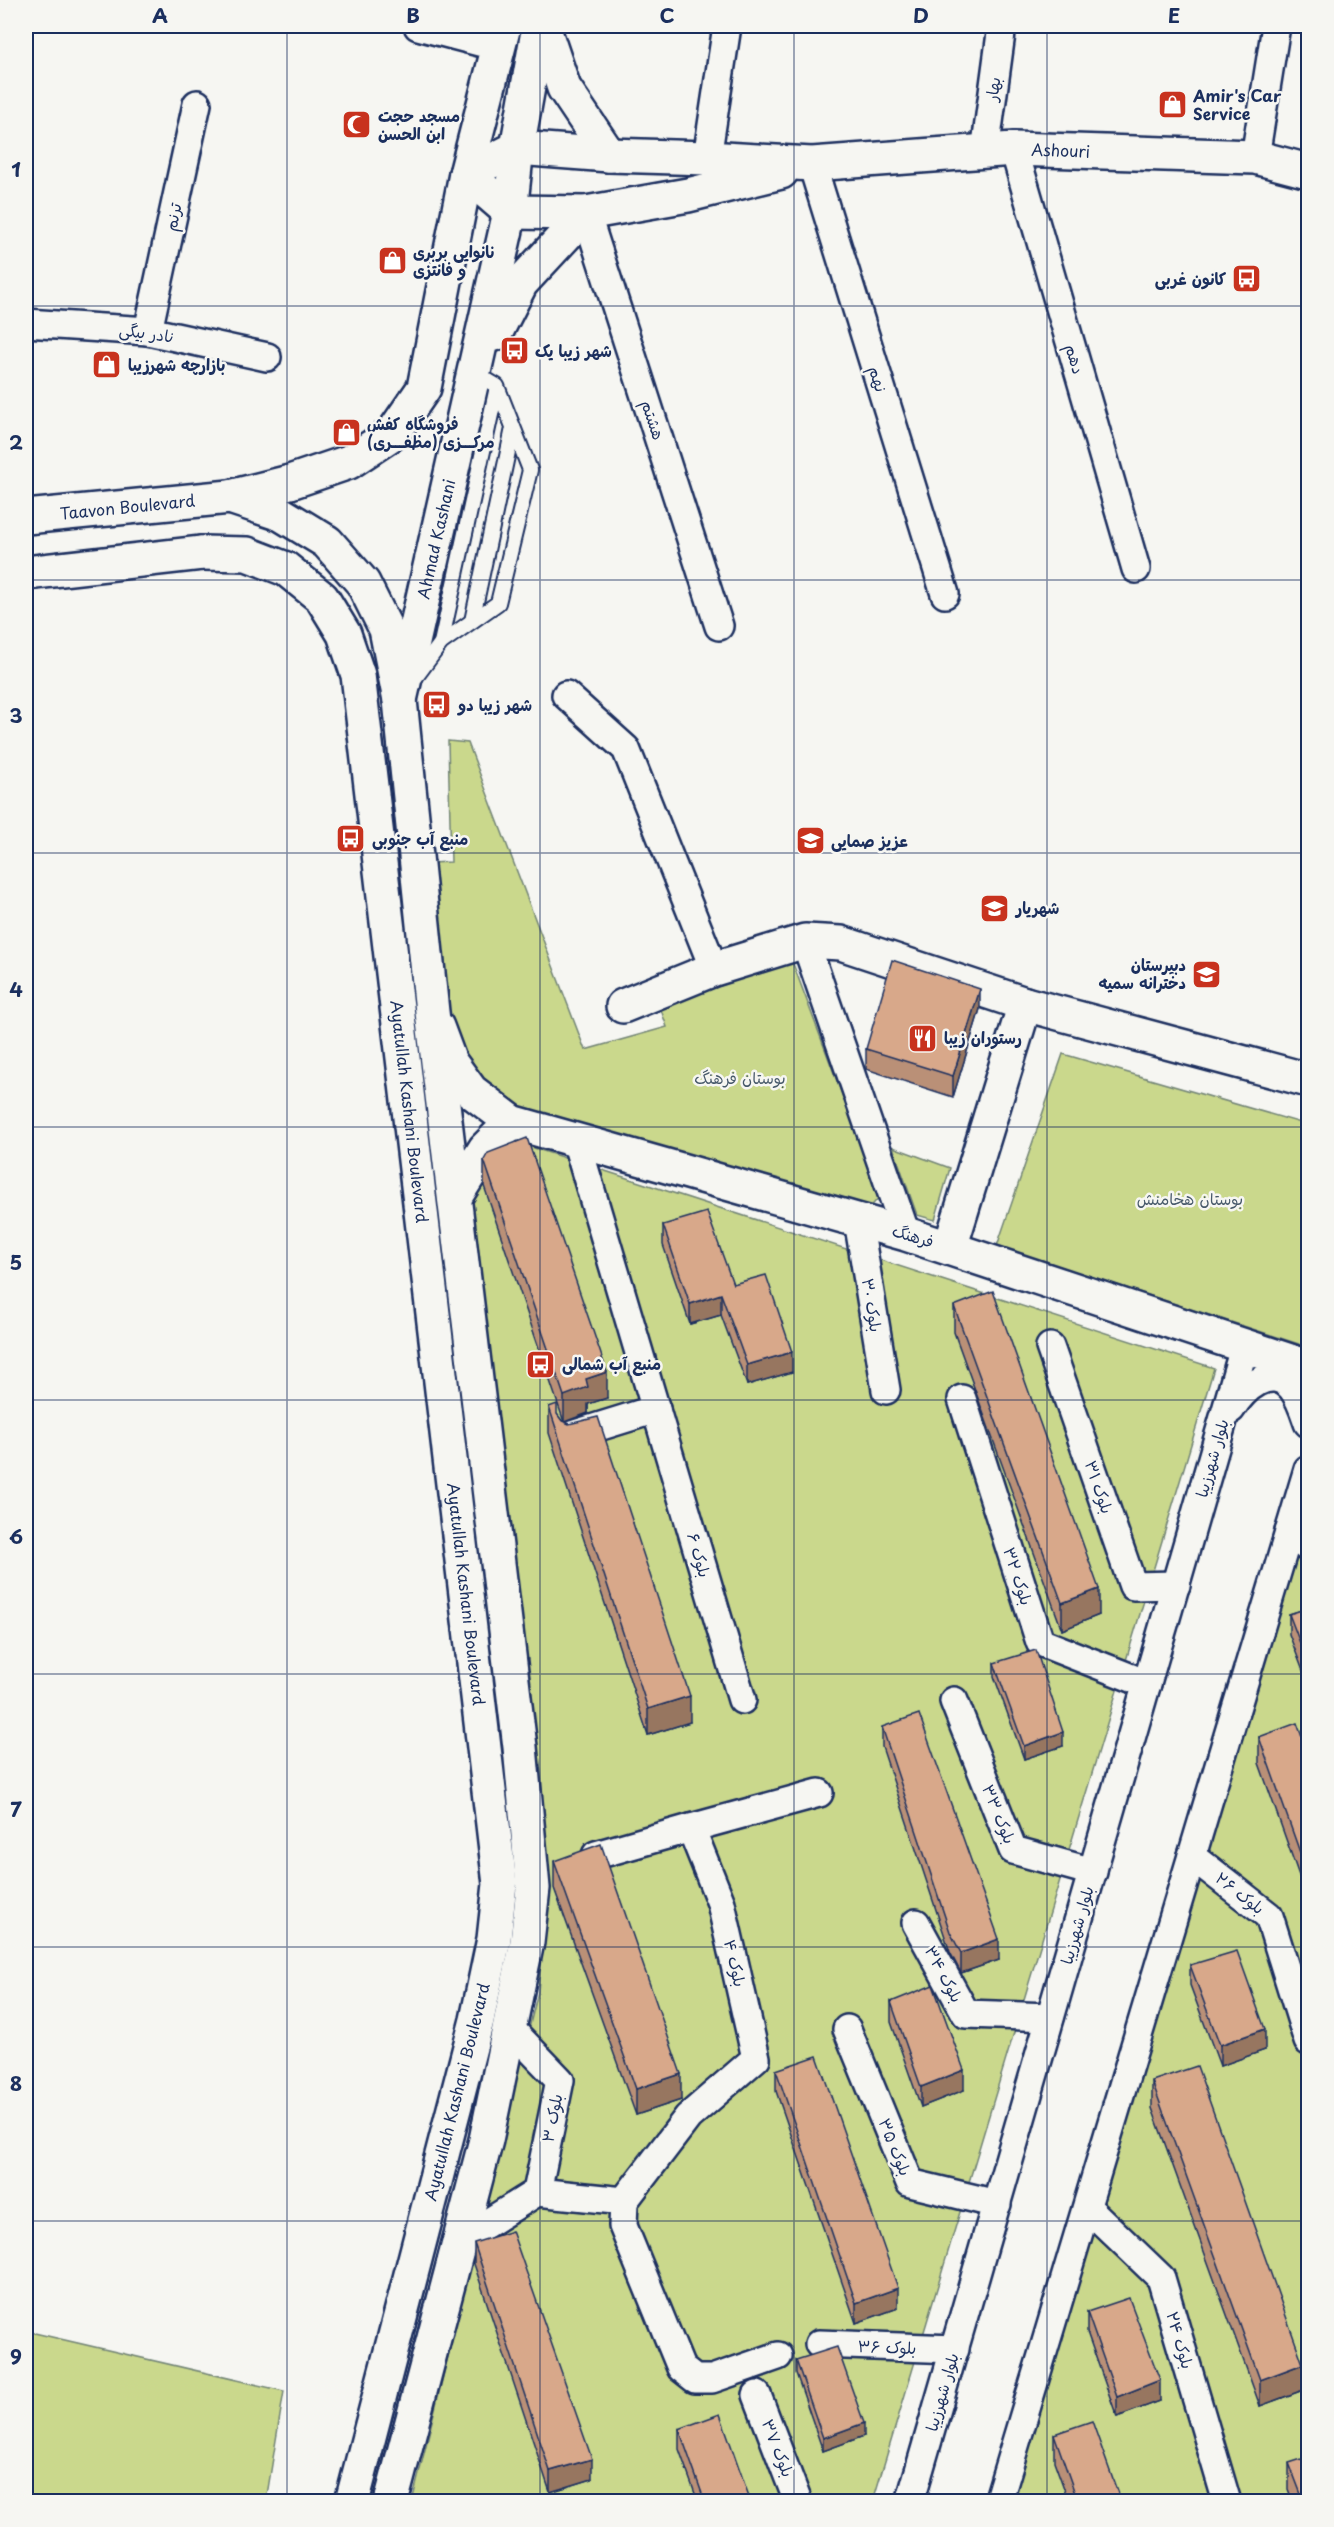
<svg xmlns="http://www.w3.org/2000/svg" width="1334" height="2527" viewBox="0 0 1334 2527" font-family="'Playpen Sans','Playpen Sans Arabic',sans-serif">
<rect width="100%" height="100%" fill="#f6f6f2"/>
<filter id="ink" filterUnits="userSpaceOnUse"><feTurbulence type="fractalNoise" baseFrequency=".0167" numOctaves="2"/><feDisplacementMap in="SourceGraphic" scale="12" xChannelSelector="R" yChannelSelector="G"/><feConvolveMatrix kernelMatrix="1 2 1 2 8 2 1 2 1" color-interpolation-filters="sRGB"/></filter>
<g filter="url(#ink)">
<g fill="#cad88c" stroke="#728475" stroke-width="1.5">
<path d="M448,741L468,743L585,1050L667,1027L660,1007L792,961L880,1196L869,1209L565,1121L510,1103L482,1077L457,1044L442,994L430,863L451,862Z"/>
<path d="M1063,1054L1308,1125V1347L997,1246Z"/>
<path d="M531,1147L1214,1368L873,2501L412,2502L538,1992L549,1874L470,1200L507,1155Z"/>
<path d="M893,1147L950,1168L935,1220L917,1215Z"/>
<path d="M1308,1498V2501L1008,2502Z"/>
<path d="M26,2331L284,2391L266,2501H26Z"/>
</g>
<g fill="none" stroke-linecap="round" stroke-linejoin="round">
<defs>
<g id="lane">
<path d="M472,621L513,428"/>
<path d="M441,643L497,387"/>
<path d="M415,678L441,643L498,603L530,470L497,386L475,373"/>
</g>
<g id="street">
<path d="M418,26L498,47"/>
<path d="M1014,149L1136,569"/>
<path d="M985,152L1002,26"/>
<path d="M1255,157L1276,26"/>
<path d="M707,158L727,26"/>
<path d="M812,164L945,594"/>
<path d="M586,213L719,626"/>
<path d="M26,323L148,331L267,357"/>
<path d="M148,331L197,104"/>
<path d="M566,695L626,749L714,969"/>
<path d="M805,941L906,1234"/>
<path d="M576,1140L742,1700"/>
<path d="M858,1220L886,1390"/>
<path d="M1050,1347L1133,1586L1176,1585"/>
<path d="M962,1399L1040,1642L1147,1684"/>
<path d="M1231,1409C1243,1390 1270,1363 1292,1388C1300,1398 1304,1411 1308,1423"/>
<path d="M572,1435L656,1409"/>
<path d="M1289,1532L1308,1548"/>
<path d="M954,1701L1013,1850L1093,1872"/>
<path d="M691,1828L819,1793"/>
<path d="M596,1855L691,1828L721,1903L756,2058L688,2117L624,2201L623,2226L681,2368L695,2379H712L778,2356"/>
<path d="M1192,1856L1269,1916L1308,2041"/>
<path d="M916,1923L966,2014L1050,2017"/>
<path d="M847,2029L910,2183L997,2204"/>
<path d="M537,2192L624,2201"/>
<path d="M1087,2207L1161,2278L1227,2502"/>
<path d="M459,2241L537,2192L560,2080L509,2027"/>
<path d="M819,2344L955,2349"/>
<path d="M757,2395L798,2502"/>
<path d="M910,2502L1244,1348"/>
<path d="M998,2502L1308,1469"/>
</g>
<g id="secondary">
<path d="M543,26L564,88L609,155"/>
<path id="s1" d="M466,174L517,148L609,155L707,158L812,164L1014,149L1255,157L1308,171"/>
<path d="M466,174L510,212L586,213L688,195L781,172"/>
<path d="M495,334L521,283L586,213"/>
<path id="s2" d="M26,517L230,497L290,482L349,462L393,433L424,388L466,174L504,26"/>
<path d="M26,573L202,553"/>
<path id="s3" d="M400,700L510,212L517,148L539,26"/>
<path d="M623,1006L714,969L805,941L841,943L1025,1004L1308,1080"/>
<path d="M437,1027L450,1062L471,1091L512,1122L906,1234L1308,1367"/>
<path d="M455,1197L485,1149L512,1122"/>
<path d="M950,1248L1025,1004"/>
</g>
<g id="primary">
<path d="M230,497L281,514L327,542L363,583L386,629L400,700L432,1012L520,1747L533,1888L527,1942L486,2140L391,2502"/>
<path id="s4" d="M202,553L247,554L286,569L322,598L344,634L358,675L500,1884L494,1939L477,2020L352,2502"/>
</g>
</defs>
<use href="#lane" stroke="#1b2f5e" stroke-width="18"/>
<use href="#street" stroke="#1b2f5e" stroke-width="32"/>
<use href="#secondary" stroke="#1b2f5e" stroke-width="38"/>
<use href="#primary" stroke="#1b2f5e" stroke-width="38"/>
<use href="#lane" stroke="#f6f6f2" stroke-width="14"/>
<use href="#street" stroke="#f6f6f2" stroke-width="27"/>
<use href="#secondary" stroke="#f6f6f2" stroke-width="33"/>
<use href="#primary" stroke="#f6f6f2" stroke-width="33"/>
</g>
<g fill="#ba9077" stroke="#1b2f5e" stroke-width="1.5">
<path d="M980,1009L953,1097L866,1069V1049Z"/>
<path d="M484,1160L607,1398L588,1404V1413L564,1422L690,1722L648,1735L549,1433V1407L557,1414L562,1421L564,1422L484,1186Z"/>
<path d="M663,1225L733,1284L792,1372L747,1385L721,1315L690,1324L663,1245Z"/>
<path d="M954,1306L1099,1615L1062,1630L954,1332Z"/>
<path d="M1308,1608V1684L1289,1634V1614Z"/>
<path d="M994,1663L1063,1746L1024,1759L994,1676Z"/>
<path d="M882,1727L999,1960L961,1973L950,1952L882,1747Z"/>
<path d="M1259,1737L1308,1754V1901L1259,1763Z"/>
<path d="M554,1861L681,2100L636,2115L554,1888Z"/>
<path d="M1190,1965L1265,2050L1220,2066L1190,1985Z"/>
<path d="M891,2002L964,2090L921,2107L891,2022Z"/>
<path d="M776,2070L898,2308L856,2323L776,2091Z"/>
<path d="M1152,2081L1303,2390L1260,2406L1152,2108Z"/>
<path d="M474,2243L592,2479L550,2492L474,2264Z"/>
<path d="M1087,2312L1160,2401L1117,2417L1087,2332Z"/>
<path d="M796,2360L864,2436L823,2451L796,2373Z"/>
<path d="M679,2429L751,2502H698L679,2449Z"/>
<path d="M1054,2434L1121,2502H1069L1054,2461Z"/>
<path d="M1289,2463L1308,2502H1294L1289,2489Z"/>
</g>
<g fill="#977661" stroke="#1b2f5e" stroke-width="1.5">
<path d="M980,989V1009L953,1097V1076Z"/>
<path d="M721,1294V1315L690,1324V1304Z"/>
<path d="M792,1352V1372L747,1385V1365Z"/>
<path d="M607,1372V1398L588,1404V1413L564,1422V1396L586,1379Z"/>
<path d="M1099,1589V1615L1062,1630V1603Z"/>
<path d="M690,1696V1722L648,1735V1709Z"/>
<path d="M1063,1732V1746L1024,1759V1746Z"/>
<path d="M999,1939V1960L961,1973V1953Z"/>
<path d="M1265,2029V2050L1220,2066V2045Z"/>
<path d="M964,2070V2090L921,2107V2087Z"/>
<path d="M681,2074V2100L636,2115V2089Z"/>
<path d="M898,2288V2308L856,2323V2303Z"/>
<path d="M1303,2364V2390L1260,2406V2380Z"/>
<path d="M1160,2380V2401L1117,2417V2397Z"/>
<path d="M864,2423V2436L823,2451V2438Z"/>
<path d="M592,2459V2479L550,2492V2471Z"/>
</g>
<g fill="#d8a88a" stroke="#1b2f5e" stroke-width="1.5">
<path d="M892,960L980,989L953,1076L866,1049Z"/>
<path d="M527,1138L607,1372L586,1379L588,1387L564,1396L484,1160L488,1153Z"/>
<path d="M707,1212L733,1284L766,1275L792,1352L747,1365L721,1294L690,1304L663,1225Z"/>
<path d="M993,1291L1099,1589L1062,1603L954,1306Z"/>
<path d="M557,1404V1414L562,1421L569,1424L598,1417L690,1696L648,1709L549,1407Z"/>
<path d="M1308,1608V1664L1289,1614Z"/>
<path d="M1036,1650L1063,1732L1024,1746L994,1663Z"/>
<path d="M919,1714L999,1939L961,1953L950,1932L882,1727Z"/>
<path d="M1297,1723L1308,1754V1875L1259,1737Z"/>
<path d="M601,1844L681,2074L636,2089L554,1861Z"/>
<path d="M1237,1951L1265,2029L1220,2045L1190,1965Z"/>
<path d="M933,1985L964,2070L921,2087L891,2002Z"/>
<path d="M817,2056L898,2288L856,2303L776,2070Z"/>
<path d="M1197,2066L1303,2364L1260,2380L1152,2081Z"/>
<path d="M512,2231L592,2459L550,2471L474,2243Z"/>
<path d="M1129,2298L1160,2380L1117,2397L1087,2312Z"/>
<path d="M837,2347L864,2423L823,2438L796,2360Z"/>
<path d="M720,2414L751,2502H705L679,2429Z"/>
<path d="M1092,2421L1121,2502H1078L1054,2434Z"/>
<path d="M1308,2457V2502H1304L1289,2463Z"/>
</g>
</g>
<path fill="none" stroke="#1b2f5e" stroke-width="1.5" stroke-opacity="0.55" d="M287,26V2502M540,26V2502M794,26V2502M1047,26V2502M26,306H1308M26,580H1308M26,853H1308M26,1127H1308M26,1400H1308M26,1674H1308M26,1947H1308M26,2221H1308"/>
<defs>
<symbol id="shop-square" viewBox="-11 -11 22 22"><rect x="-9" y="-9" width="18" height="18" rx="4" fill="#c8321e" stroke="#f6f6f2"/><path d="M-5-2.5h2.3a2.7 3.5 0 0 1 5.4 0H5L5.5 6h-11ZM-1.5-2.5h3a1.5 2.3 0 0 0-3 0Z" fill="#fff"/></symbol>
<symbol id="mosque-square" viewBox="-11 -11 22 22"><rect x="-9" y="-9" width="18" height="18" rx="4" fill="#c8321e" stroke="#f6f6f2"/><path d="M3.5-4.9A6 6 0 1 0 3.5 4.9A5 5 0 1 1 3.5-4.9Z" fill="#fff"/></symbol>
<symbol id="bus-square" viewBox="-11 -11 22 22"><rect x="-9" y="-9" width="18" height="18" rx="4" fill="#c8321e" stroke="#f6f6f2"/><path d="M-5-6H5V4H4V6H2V4H-2V6H-4V4H-5ZM-3.5-4V0h7V-4ZM-3.5 1.2v1.5H-2V1.2ZM2 1.2v1.5H3.5V1.2Z" fill="#fff"/></symbol>
<symbol id="school-square" viewBox="-11 -11 22 22"><rect x="-9" y="-9" width="18" height="18" rx="4" fill="#c8321e" stroke="#f6f6f2"/><path d="M0-5L7-2L0 1L-7-2ZM-4 1L0 2.5L4 1V4Q0 6-4 4Z" fill="#fff"/></symbol>
<symbol id="restaurant-square" viewBox="-11 -11 22 22"><rect x="-9" y="-9" width="18" height="18" rx="4" fill="#c8321e" stroke="#f6f6f2"/><path d="M-5-6h1v4h1v-4h1v4h1v-4h1v5L-1.5 .5V6h-2V.5L-5-1ZM5-6V6H3V1.5H1.5Q1.5-4 5-6Z" fill="#fff"/></symbol>
</defs>
<g fill-rule="evenodd">
<use href="#shop-square" x="1156" y="88" width="33" height="33"/>
<use href="#mosque-square" x="340" y="108" width="33" height="33"/>
<use href="#shop-square" x="376" y="244" width="33" height="33"/>
<use href="#bus-square" x="1230" y="262" width="33" height="33"/>
<use href="#bus-square" x="498" y="334" width="33" height="33"/>
<use href="#shop-square" x="90" y="348" width="33" height="33"/>
<use href="#shop-square" x="330" y="416" width="33" height="33"/>
<use href="#bus-square" x="420" y="688" width="33" height="33"/>
<use href="#bus-square" x="334" y="822" width="33" height="33"/>
<use href="#school-square" x="794" y="824" width="33" height="33"/>
<use href="#school-square" x="978" y="892" width="33" height="33"/>
<use href="#school-square" x="1190" y="958" width="33" height="33"/>
<use href="#restaurant-square" x="906" y="1022" width="33" height="33"/>
<use href="#bus-square" x="524" y="1348" width="33" height="33"/>
</g>
<g text-anchor="middle" stroke-width="5" stroke-linejoin="round" paint-order="stroke">
<g font-size="16" fill="#1b2f5e" stroke="#f6f6f2">
<text transform="translate(993 89) rotate(-82)" y="6">بهار</text>
<text dy="6" stroke="none"><textPath href="#s1" startOffset="602">Ashouri</textPath></text>
<text transform="translate(173 217) rotate(-78)" y="6">ترنم</text>
<text transform="translate(147 333) rotate(8)" y="6">نادر بیگی</text>
<text transform="translate(1075 359) rotate(74)" y="6">دهم</text>
<text transform="translate(878 379) rotate(73)" y="6">نهم</text>
<text transform="translate(653 420) rotate(72)" y="6">هشتم</text>
<text dy="6" stroke="none"><textPath href="#s2" startOffset="102">Taavon Boulevard</textPath></text>
<text dy="6" stroke="none"><textPath href="#s3" startOffset="165">Ahmad Kashani</textPath></text>
<text dy="6" stroke="none"><textPath href="#s4" startOffset="658">Ayatullah Kashani Boulevard</textPath></text>
<text transform="translate(913 1236) rotate(17)" y="6">فرهنگ</text>
<text transform="translate(872 1305) rotate(81)" y="6">بلوک ۳۰</text>
<text transform="translate(1212 1458) rotate(-74)" y="6">بلوار شهرزیبا</text>
<text transform="translate(1099 1487) rotate(71)" y="6">بلوک ۳۱</text>
<text transform="translate(699 1555) rotate(74)" y="6">بلوک ۶</text>
<text transform="translate(1018 1576) rotate(72)" y="6">بلوک ۳۲</text>
<text dy="6" stroke="none"><textPath href="#s4" startOffset="1144">Ayatullah Kashani Boulevard</textPath></text>
<text transform="translate(999 1814) rotate(68)" y="6">بلوک ۳۳</text>
<text transform="translate(1240 1893) rotate(38)" y="6">بلوک ۲۶</text>
<text transform="translate(1077 1925) rotate(-74)" y="6">بلوار شهرزیبا</text>
<text transform="translate(735 1963) rotate(77)" y="6">بلوک ۴</text>
<text transform="translate(944 1974) rotate(62)" y="6">بلوک ۳۴</text>
<text transform="translate(457 2092) rotate(-76)" y="6">Ayatullah Kashani Boulevard</text>
<text transform="translate(552 2118) rotate(-79)" y="6">بلوک ۳</text>
<text transform="translate(895 2147) rotate(68)" y="6">بلوک ۳۵</text>
<text transform="translate(1180 2340) rotate(74)" y="6">بلوک ۲۴</text>
<text transform="translate(887 2347) rotate(2)" y="6">بلوک ۳۶</text>
<text transform="translate(942 2392) rotate(-74)" y="6">بلوار شهرزیبا</text>
<text transform="translate(778 2448) rotate(69)" y="6">بلوک ۳۷</text>
</g>
<g font-size="16" font-weight="bold" fill="#1b2f5e" stroke="#f6f6f2" text-anchor="start">
<text x="1193" y="102">Amir's Car<tspan x="1193" dy="18">Service</tspan></text>
<text x="378" y="122">مسجد حجت<tspan x="378" dy="18">ابن الحسن</tspan></text>
<text x="413" y="258">نانوایی بربری<tspan x="413" dy="18">و فانتزی</tspan></text>
<text x="1226" y="285" text-anchor="end">کانون غربی</text>
<text x="535" y="357">شهر زیبا یک</text>
<text x="128" y="371">بازارچه شهرزیبا</text>
<text x="367" y="430">فروشگاه کفش<tspan x="367" dy="18">مرکـــزی (مظفـــری)</tspan></text>
<text x="458" y="711">شهر زیبا دو</text>
<text x="372" y="845">منبع آب جنوبی</text>
<text x="831" y="847">عزیز صمایی</text>
<text x="1016" y="914">شهریار</text>
<text x="1186" y="971" text-anchor="end">دبیرستان<tspan x="1186" dy="18">دخترانه سمیه</tspan></text>
<text x="944" y="1044">رستوران زیبا</text>
<text x="562" y="1370">منبع آب شمالی</text>
</g>
<g font-size="16" fill="#47596a" stroke="#f6f6f2">
<text x="740" y="1084">بوستان فرهنگ</text>
<text x="1190" y="1205">بوستان هخامنش</text>
</g>
</g>
<rect width="1334" height="2527" fill="none" stroke="#f6f6f2" stroke-width="66"/>
<rect x="33" y="33" width="1268" height="2461" fill="none" stroke="#1b2f5e" stroke-width="2"/>
<g font-size="20" text-anchor="middle" font-weight="bold" fill="#1b2f5e">
<text x="160" y="23">A</text>
<text x="413" y="23">B</text>
<text x="667" y="23">C</text>
<text x="921" y="23">D</text>
<text x="1174" y="23">E</text>
<text x="16" y="177">1</text>
<text x="16" y="450">2</text>
<text x="16" y="723">3</text>
<text x="16" y="997">4</text>
<text x="16" y="1270">5</text>
<text x="16" y="1544">6</text>
<text x="16" y="1817">7</text>
<text x="16" y="2091">8</text>
<text x="16" y="2364">9</text>
</g>
</svg>
